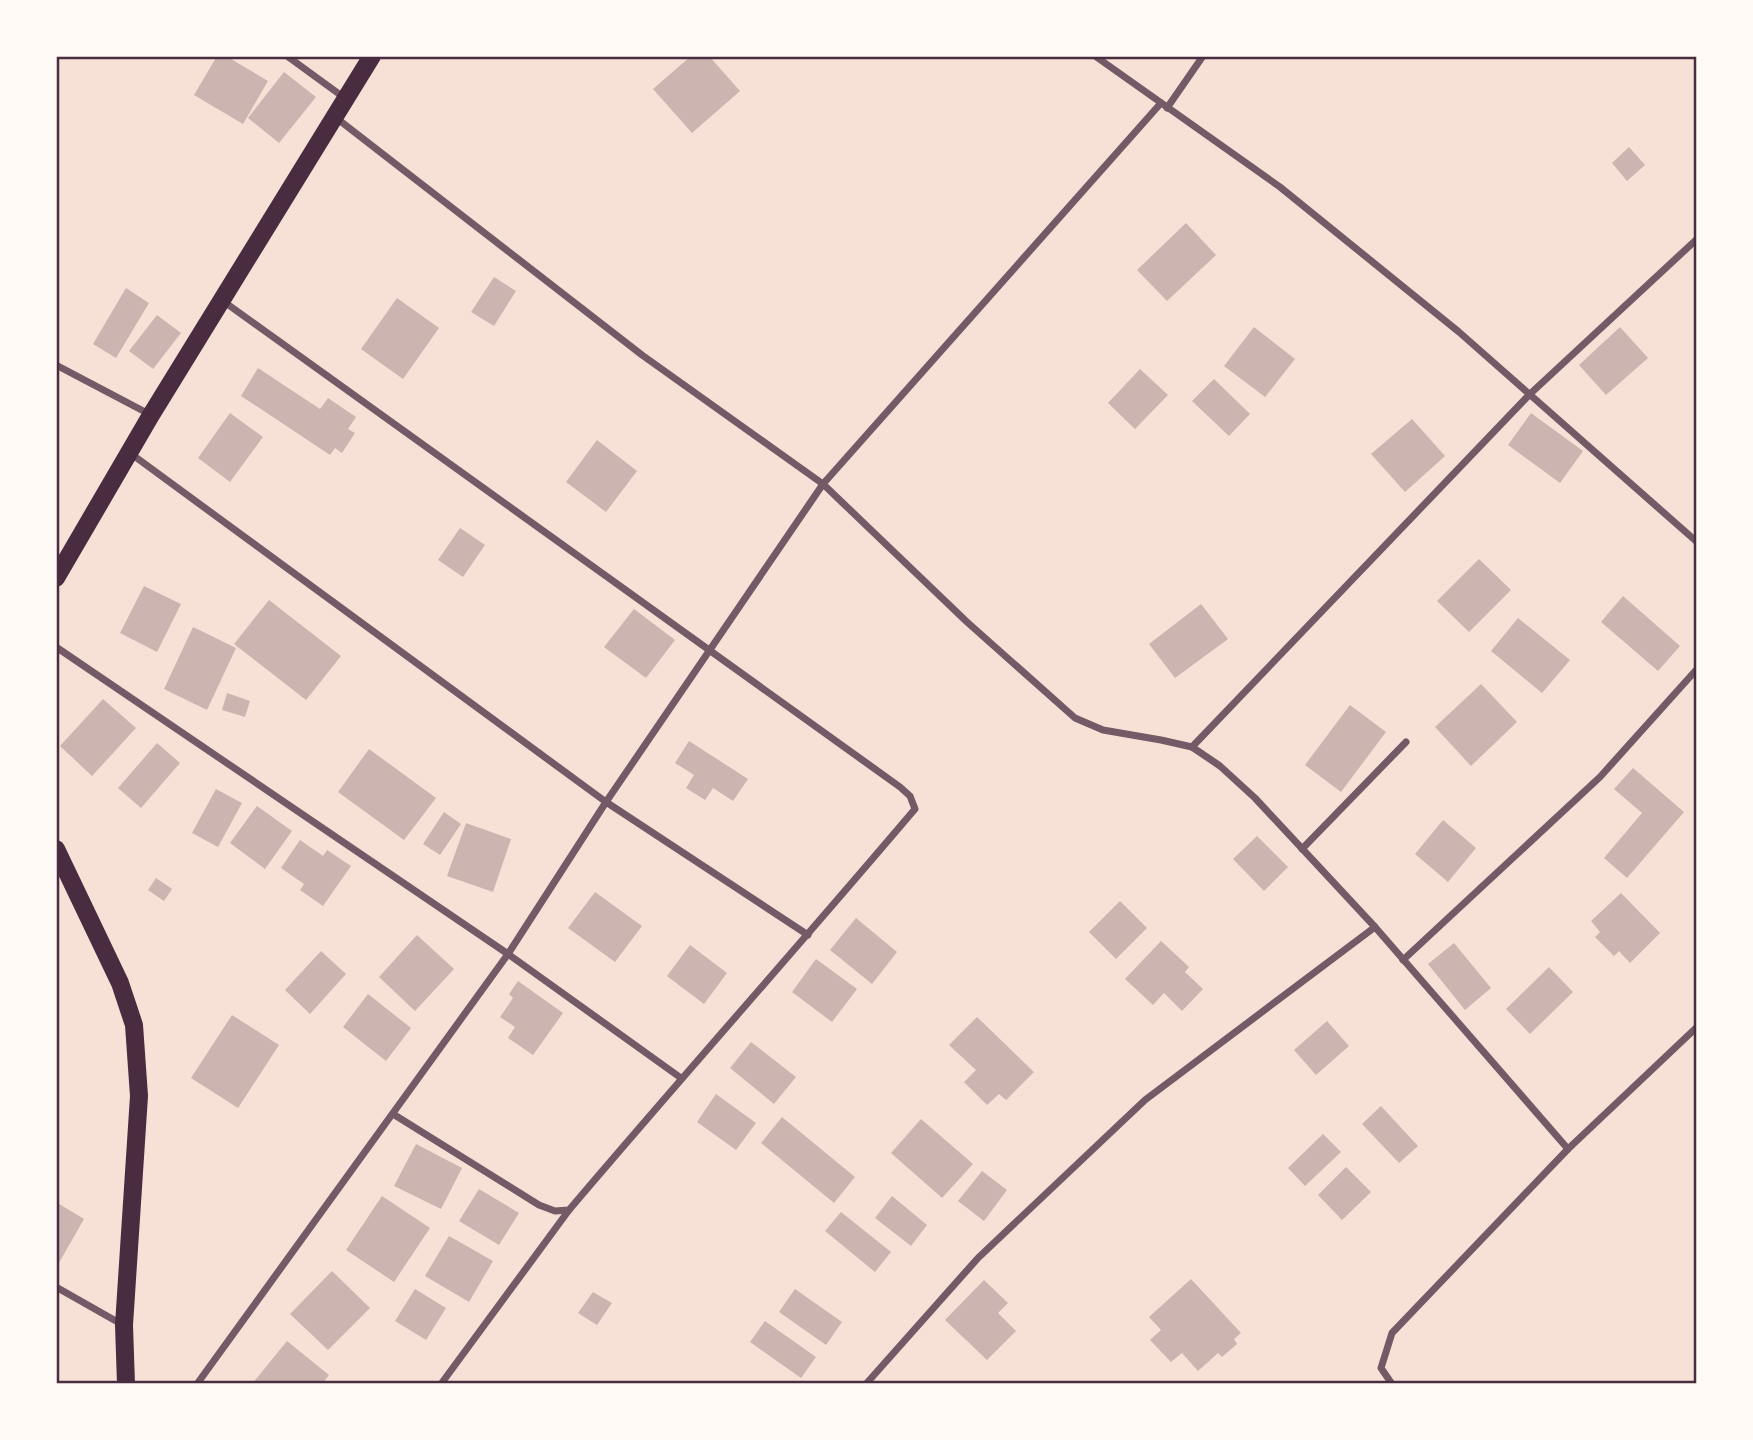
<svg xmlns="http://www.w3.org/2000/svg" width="1753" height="1440" viewBox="0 0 1753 1440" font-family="'Libre Baskerville',serif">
<rect width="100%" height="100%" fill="#f7e1d7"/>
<g fill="#ccb4b1">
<path d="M217,56H226L268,81L243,124L194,95Z"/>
<path d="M691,56H709L740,91L692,133L653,89Z"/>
<path d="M284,72L316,97L279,143L248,118Z"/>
<path d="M1629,147L1645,165L1627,181L1612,163Z"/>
<path d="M1186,223L1216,255L1167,301L1137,270Z"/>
<path d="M494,277L516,291L494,326L471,312Z"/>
<path d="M126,288L149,303L116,358L93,344Z"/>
<path d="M397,298L439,328L403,379L361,349Z"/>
<path d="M157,315L181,333L153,369L129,351Z"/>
<path d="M1254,327L1295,359L1265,397L1224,366Z"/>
<path d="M1620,327L1648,358L1606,395L1579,365Z"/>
<path d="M258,368L320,409L328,398L356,417L348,429L355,433L342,453L335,448L330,455L241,396Z"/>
<path d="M1140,369L1168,395L1135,429L1108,403Z"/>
<path d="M1214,379L1250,414L1229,436L1192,401Z"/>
<path d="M230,413L263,437L230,482L198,458Z"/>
<path d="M1531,413L1583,451L1560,483L1508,445Z"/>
<path d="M1412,419L1445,456L1405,492L1371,454Z"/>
<path d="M597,440L637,471L606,512L566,482Z"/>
<path d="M460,528L485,545L463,577L438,560Z"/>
<path d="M1479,559L1511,590L1469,632L1437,601Z"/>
<path d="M144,586L181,604L157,652L120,633Z"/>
<path d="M1623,596L1680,646L1658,671L1601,622Z"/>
<path d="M269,600L341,656L306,700L234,644Z"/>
<path d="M1201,604L1228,639L1175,678L1149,644Z"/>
<path d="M634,609L675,640L646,678L604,647Z"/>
<path d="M1518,618L1570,660L1542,693L1491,651Z"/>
<path d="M193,627L236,648L207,710L164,689Z"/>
<path d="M1481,684L1517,722L1471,766L1435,727Z"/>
<path d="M227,693L250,701L245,717L222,710Z"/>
<path d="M103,699L136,728L92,776L60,746Z"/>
<path d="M1350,705L1386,732L1341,792L1305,765Z"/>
<path d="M689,741L748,779L733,801L713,788L705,800L686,788L694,775L675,763Z"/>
<path d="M157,743L180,763L141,808L118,788Z"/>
<path d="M369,749L436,798L404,840L338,792Z"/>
<path d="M1633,768L1684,812L1627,878L1604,858L1642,813L1614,789Z"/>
<path d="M216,789L242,803L218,847L192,833Z"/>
<path d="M257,806L292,831L265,869L230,843Z"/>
<path d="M444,812L461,824L440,855L423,844Z"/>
<path d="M1443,820L1476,848L1448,882L1415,854Z"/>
<path d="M466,823L511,839L493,892L447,876Z"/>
<path d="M1257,836L1288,867L1264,891L1233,859Z"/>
<path d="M300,840L323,856L327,850L351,866L323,906L300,890L304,884L281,868Z"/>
<path d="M156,878L172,889L164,901L148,890Z"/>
<path d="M595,892L642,926L615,962L568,928Z"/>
<path d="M1621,893L1660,933L1630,963L1619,951L1614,956L1595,937L1600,932L1591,921Z"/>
<path d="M1120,901L1147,928L1116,959L1089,932Z"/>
<path d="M856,918L897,952L872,984L830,950Z"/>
<path d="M417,935L454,969L415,1011L379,977Z"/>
<path d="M1161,941L1189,967L1185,972L1203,989L1182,1011L1164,993L1153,1005L1125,979Z"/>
<path d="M1454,943L1491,988L1465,1010L1428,964Z"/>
<path d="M690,945L727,973L704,1004L667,976Z"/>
<path d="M321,951L346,974L310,1014L285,990Z"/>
<path d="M816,959L857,989L832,1022L792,992Z"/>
<path d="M1549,967L1573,992L1530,1034L1506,1009Z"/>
<path d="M518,981L563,1013L533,1055L508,1038L515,1027L500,1017L513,998L509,994Z"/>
<path d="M368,994L411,1028L386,1061L343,1027Z"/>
<path d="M232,1015L279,1045L238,1108L191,1078Z"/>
<path d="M977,1017L1034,1072L1006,1100L999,1094L987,1105L964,1082L976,1070L949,1045Z"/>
<path d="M1327,1021L1349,1046L1316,1075L1294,1050Z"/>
<path d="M751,1042L796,1077L774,1104L730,1068Z"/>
<path d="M716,1094L756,1123L736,1150L697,1122Z"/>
<path d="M1381,1106L1418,1146L1399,1163L1362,1124Z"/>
<path d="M782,1117L855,1177L834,1203L761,1143Z"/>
<path d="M921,1119L973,1164L942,1198L891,1153Z"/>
<path d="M1323,1134L1341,1152L1305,1186L1288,1168Z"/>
<path d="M416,1144L462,1168L441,1209L394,1186Z"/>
<path d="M1346,1167L1371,1192L1342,1220L1318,1195Z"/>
<path d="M982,1171L1007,1190L984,1221L958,1201Z"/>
<path d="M479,1189L519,1213L499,1245L459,1221Z"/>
<path d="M382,1196L430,1228L394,1282L346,1250Z"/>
<path d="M892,1196L927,1225L911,1246L875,1218Z"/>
<path d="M56,1202L84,1219L56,1268Z"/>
<path d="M841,1212L891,1252L875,1272L825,1231Z"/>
<path d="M449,1236L493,1261L469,1302L425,1276Z"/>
<path d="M332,1271L370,1308L328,1350L290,1314Z"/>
<path d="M1191,1279L1241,1333L1234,1339L1237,1344L1222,1357L1218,1353L1198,1371L1182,1353L1171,1362L1150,1340L1161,1330L1149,1317Z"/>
<path d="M984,1280L1008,1303L998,1313L1016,1331L987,1360L945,1320Z"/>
<path d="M415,1289L446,1308L426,1340L395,1321Z"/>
<path d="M795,1289L842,1322L826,1345L779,1312Z"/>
<path d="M593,1292L612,1303L597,1325L578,1313Z"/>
<path d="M765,1321L816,1357L801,1378L750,1342Z"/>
<path d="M287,1341L329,1375L322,1384H252Z"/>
</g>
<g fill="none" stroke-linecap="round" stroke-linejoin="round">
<g stroke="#755966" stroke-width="7">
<path d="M287,56L346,99"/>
<path d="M1095,56L1280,187L1459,332L1697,542"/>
<path d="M1167,108L1203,56"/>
<path d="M335,117L642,355L823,484L967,622L1075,718L1103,730L1161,740L1192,747L1220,766L1255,798L1375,927L1568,1149"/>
<path d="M223,301L900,787L910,796L915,809L909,816C797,948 681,1078 569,1210L555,1211L539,1205L393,1114"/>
<path d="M56,365L151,415"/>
<path d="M130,453L606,802L808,935"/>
<path d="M56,647L508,954L681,1078"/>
<path d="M1192,747L1530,394L1697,239"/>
<path d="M1302,849L1406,742"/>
<path d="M1403,960L1600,777L1697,669"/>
<path d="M56,1287L123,1325"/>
<path d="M197,1384L508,954L606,802L823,484L1161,103"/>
<path d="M441,1384L569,1210"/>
<path d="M866,1384L978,1258L1145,1100L1375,927"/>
<path d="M1392,1384L1381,1368L1392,1333L1568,1149L1697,1027"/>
</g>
<g stroke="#4a2c40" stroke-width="18">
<path d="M56,578L151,415L372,56"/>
<path d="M56,849L120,983L134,1025L139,1096L124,1325L126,1384"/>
</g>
</g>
<rect width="1753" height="1440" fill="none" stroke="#fffaf5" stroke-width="116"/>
<rect x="58" y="58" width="1637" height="1324" fill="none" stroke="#4a2c40" stroke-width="2.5"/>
</svg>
